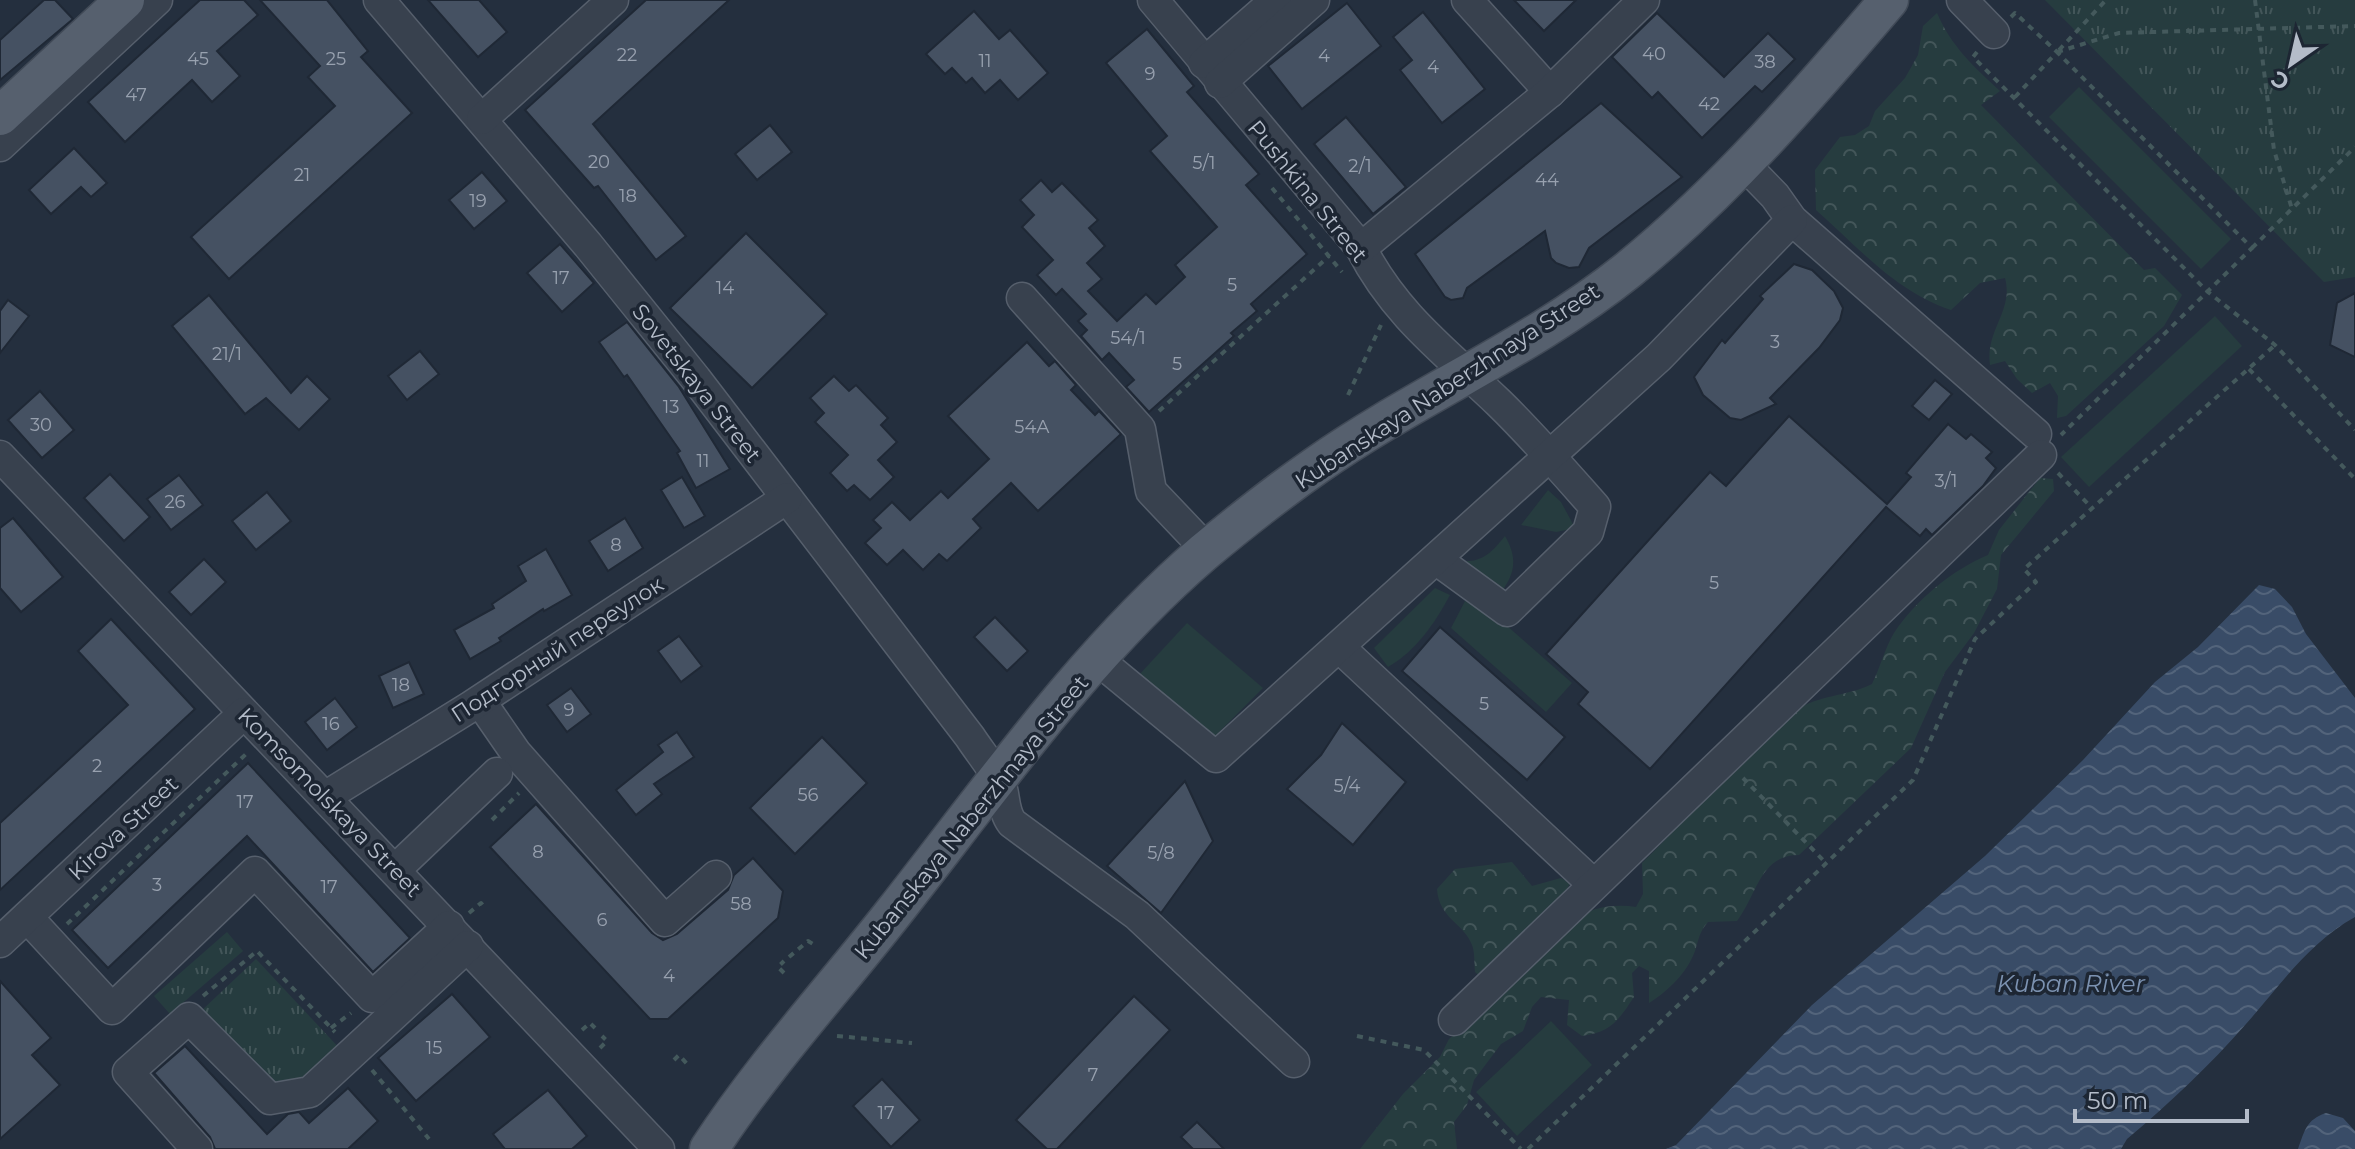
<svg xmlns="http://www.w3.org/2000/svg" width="2355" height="1149" viewBox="0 0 2355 1149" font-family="Montserrat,sans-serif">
<defs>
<pattern id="forest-crowns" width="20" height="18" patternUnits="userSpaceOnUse" patternTransform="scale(2)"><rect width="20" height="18" fill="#263c3f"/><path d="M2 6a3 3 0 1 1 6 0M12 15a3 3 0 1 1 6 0" fill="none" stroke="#435659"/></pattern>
<pattern id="park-tufts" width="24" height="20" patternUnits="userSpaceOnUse" patternTransform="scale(2)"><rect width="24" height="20" fill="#263c3f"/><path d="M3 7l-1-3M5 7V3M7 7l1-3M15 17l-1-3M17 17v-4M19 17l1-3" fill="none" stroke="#435659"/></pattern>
<pattern id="water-waves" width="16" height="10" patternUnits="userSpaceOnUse" patternTransform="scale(2)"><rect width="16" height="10" fill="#394c67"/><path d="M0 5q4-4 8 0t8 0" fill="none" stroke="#53647b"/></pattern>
</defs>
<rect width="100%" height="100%" fill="#242f3e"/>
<g fill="#263c3f">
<path d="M2079,87L2231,239L2201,269L2049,117Z"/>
<path d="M2215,316L2242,346L2089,487L2061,457Z"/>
<path d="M1548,490L1561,502L1573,524L1571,529L1556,532L1521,525Z"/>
<path d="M1505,536C1517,557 1516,572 1502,591L1461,561C1482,563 1492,552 1505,536Z"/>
<path d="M1435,588L1450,595C1435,623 1416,651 1388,667L1374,648Z"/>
<path d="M1465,601L1506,625L1572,683L1546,712L1451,628Z"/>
<path d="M1187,623L1263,688L1210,741L1138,676Z"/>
<path d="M1551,1021L1592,1065L1517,1136L1476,1092Z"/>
</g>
<g fill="url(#forest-crowns)">
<path d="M1937,13C1951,46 1974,67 2000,91L1981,105L2144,270L2155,268L2182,295L2164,326L2066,416L2057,418L2058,396L2050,383L2032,393L2017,379L2005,361L1990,365C1985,330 2014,311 2005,278L1980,283L1951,310C1895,291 1859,248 1816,210L1815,170L1840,137L1855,135L1869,126L1875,111L1905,78L1918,55L1923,26Z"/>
<path d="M2040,478L2053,479L2054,491L2001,555L1997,589L1974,633L1945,672L1911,748L1799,855C1760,855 1758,893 1737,921L1708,922C1699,932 1699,939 1695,951C1687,973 1668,991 1649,1003V971L1639,966L1632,973L1634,997C1618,1021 1611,1032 1582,1036L1567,1025L1569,1000L1541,997L1532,1007L1523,1031L1501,1044L1474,1080L1467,1105L1454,1122L1457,1149H1360L1403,1094L1440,1057L1449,1039L1473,1018L1495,989L1475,972C1474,963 1475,952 1472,945C1464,923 1439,919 1437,889L1455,869L1512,862L1532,886L1561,878L1570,883L1542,942C1561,940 1561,935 1574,922C1590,906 1615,904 1636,907L1643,894L1642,863C1681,825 1717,783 1757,745C1768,735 1780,721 1793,712C1822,693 1843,698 1872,684C1880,668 1885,648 1894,633C1916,600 1952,570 1988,555L1999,530Z"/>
</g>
<g fill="url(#park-tufts)">
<path d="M2045,0H2355V277L2324,282Z"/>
<path d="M227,932L243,951L170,1014L154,996Z"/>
<path d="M256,959L342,1051L307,1084L273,1090L199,1013Z"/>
</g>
<g fill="url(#water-waves)">
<path d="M2259,585L2275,589L2292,607L2306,634L2355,698V917C2308,943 2280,986 2246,1024C2209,1066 2170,1103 2127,1139L2121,1149H1666L1676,1145L1812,1005L1985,856L2083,760L2155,682L2198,647Z"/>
<path d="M2326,1113L2343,1118L2355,1131V1149H2298C2305,1130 2306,1120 2326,1113Z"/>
</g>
<g fill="#455162" stroke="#1f2835" stroke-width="2">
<path d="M44,0H55L73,19L0,80V40Z"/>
<path d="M200,0H244L258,15L217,51L240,76L212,102L192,80L125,142L88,102Z"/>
<path d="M260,0H327L368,51L361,57L412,113L229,279L191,237L335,106L308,77L320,66Z"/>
<path d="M428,0H479L507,32L478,57Z"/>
<path d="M646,0H729L593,124L686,236L656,260L598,186L594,188L525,110Z"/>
<path d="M1514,0H1576L1544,31Z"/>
<path d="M1347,3L1381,46L1302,109L1268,66Z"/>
<path d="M974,11L999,39L1010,30L1048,73L1018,100L1000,80L985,93L972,78L966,83L952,68L945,74L926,54Z"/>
<path d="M1423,12L1485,89L1442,123L1400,70L1412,60L1393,37Z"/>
<path d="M1657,13L1724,77L1768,33L1795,59L1762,92L1755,86L1702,138L1658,92L1652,98L1612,57Z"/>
<path d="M1147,29L1194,86L1187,92L1259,174L1246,185L1307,254L1251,304L1257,311L1231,333L1234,336L1149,412L1126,387L1134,380L1109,353L1102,360L1081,336L1087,330L1078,321L1086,314L1062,289L1056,295L1037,275L1053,260L1022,227L1034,215L1020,200L1041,180L1052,192L1062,183L1098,220L1089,228L1105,246L1087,263L1102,279L1088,291L1117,321L1146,294L1156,304L1185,277L1175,265L1217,227L1150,151L1167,136L1106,63Z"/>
<path d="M1601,103L1682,177L1589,248L1579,267L1569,268L1556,263L1551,258L1545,231L1467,288L1463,298L1451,300L1445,297L1415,254Z"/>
<path d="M1346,117L1406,187L1373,214L1314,144Z"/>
<path d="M770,125L792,152L757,180L735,154Z"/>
<path d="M74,148L107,183L91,197L81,187L51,214L29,190Z"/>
<path d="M482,172L507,201L474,229L449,200Z"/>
<path d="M746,233L827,314L752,388L670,308Z"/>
<path d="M560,244L594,283L562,312L527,273Z"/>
<path d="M1794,264L1812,270L1834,291L1843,308L1840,320L1819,348L1770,398L1776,404L1741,420L1730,418L1703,395L1694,377L1722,340L1725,343L1763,299L1760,296Z"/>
<path d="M2355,293V357L2330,345L2337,303Z"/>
<path d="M209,295L291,393L307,376L330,399L299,430L266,398L245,414L172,326Z"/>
<path d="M8,300L29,316L0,353V311Z"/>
<path d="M627,322L679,387L730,469L696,488L677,453L680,451L627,375L624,377L599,342Z"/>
<path d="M1027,342L1049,366L1055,361L1076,385L1071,390L1095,415L1099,411L1121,434L1038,511L1011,483L973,519L981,528L947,561L939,554L923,570L903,550L887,565L865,543L881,528L873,520L892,502L910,520L941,491L948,498L989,459L948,416Z"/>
<path d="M420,351L439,374L407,400L388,376Z"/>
<path d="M834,376L849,391L856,385L888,418L881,425L897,442L878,460L894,477L870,500L854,485L847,491L830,473L848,455L815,422L824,413L810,398Z"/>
<path d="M1935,380L1952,394L1929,420L1912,406Z"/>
<path d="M40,391L74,430L42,458L8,420Z"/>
<path d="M1789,416L1887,504L1911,477L1906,473L1948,424L1966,439L1971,434L1992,452L1986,458L1996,468L1983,486L1932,535L1926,529L1920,536L1886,507L1650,769L1578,704L1588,692L1546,654L1710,472L1726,486Z"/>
<path d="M110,474L150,517L124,541L84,498Z"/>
<path d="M179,475L203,505L171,530L147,499Z"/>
<path d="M682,477L705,516L684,528L661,490Z"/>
<path d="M267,492L291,521L256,550L232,521Z"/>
<path d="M13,518L63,577L21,612L0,588V528Z"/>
<path d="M625,518L643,548L608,571L589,541Z"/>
<path d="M546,549L572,595L544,611L543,609L499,638L501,641L470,659L454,630L494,608L492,604L526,581L518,566Z"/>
<path d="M204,559L226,582L191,615L169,592Z"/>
<path d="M995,617L1028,651L1007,671L974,637Z"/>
<path d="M111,619L195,709L0,890V823L128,705L78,651Z"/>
<path d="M1440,627L1565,737L1527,780L1402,671Z"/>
<path d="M679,636L702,666L681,682L658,651Z"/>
<path d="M409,662L424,694L393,708L379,676Z"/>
<path d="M571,688L591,714L567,732L547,705Z"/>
<path d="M335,698L357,727L327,750L305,722Z"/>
<path d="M1342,723L1406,782L1353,845L1287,789L1321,755Z"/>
<path d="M677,732L694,757L654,784L662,794L636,815L616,790L663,752L658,745Z"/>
<path d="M822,737L867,783L795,854L750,808Z"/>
<path d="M248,763L410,938L373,972L247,836L108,968L72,930Z"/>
<path d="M1185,781L1213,841L1161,913L1107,866Z"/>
<path d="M536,804L652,933L663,940L677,934L728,890L734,875L753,858L783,891L778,918L668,1019H650L490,847Z"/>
<path d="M0,981L51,1038L32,1055L60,1085L0,1139Z"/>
<path d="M452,994L490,1037L416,1101L378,1058Z"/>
<path d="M1134,996L1170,1030L1057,1149H1047L1016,1120Z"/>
<path d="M185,1046L267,1134L288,1114L299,1112L309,1123L348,1088L378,1121L348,1149H215L210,1137L154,1073Z"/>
<path d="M882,1079L920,1120L891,1147L853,1106Z"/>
<path d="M548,1090L587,1136L572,1149H505L493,1134Z"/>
<path d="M1197,1122L1224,1149H1193L1181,1137Z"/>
</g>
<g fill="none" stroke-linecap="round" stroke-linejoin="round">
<defs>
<g id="minor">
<path d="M379,0L588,245L696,379L970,737C979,751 991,765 999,780C1006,795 1002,810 1012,823L1137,915L1294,1062"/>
<path d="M1153,0L1361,248C1395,315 1447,353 1499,403C1533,436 1564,472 1595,507L1588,532L1507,611L1437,560"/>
<path d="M1467,0L1550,92"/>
<path d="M1962,0L1994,33"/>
<path d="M1204,63L1276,0"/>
<path d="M1220,83L1314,0"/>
<path d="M482,119L613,0"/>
<path d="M0,146L157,0"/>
<path d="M1743,163L1775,196L1792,220L2036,434"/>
<path d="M1361,248L1550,92L1644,0"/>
<path d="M1022,298L1140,429L1151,491L1207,550"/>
<path d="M0,456L659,1149"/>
<path d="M1339,647L1592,883"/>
<path d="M1097,659L1216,757L1659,357L1792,220"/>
<path d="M480,701L516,753L665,921L716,876"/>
<path d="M325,797L470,707L787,498"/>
<path d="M395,870L497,773"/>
<path d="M27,917L112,1009L255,872L372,997L449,926"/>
<path d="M0,942L244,713"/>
<path d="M1454,1020L2041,455"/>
<path d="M197,1149L128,1072L189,1018L270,1099L310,1092L468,946"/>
</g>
<g id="major">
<path d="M0,116L125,0"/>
<path d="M709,1149C764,1065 832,991 894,912C991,789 1084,655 1204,552C1240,522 1278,492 1317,465C1417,395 1532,347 1628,270C1725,191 1808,95 1889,0"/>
</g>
</defs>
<use href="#minor" stroke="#565f6c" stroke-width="33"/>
<use href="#major" stroke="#414a57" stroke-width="41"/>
<g stroke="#44595c" stroke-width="4" stroke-dasharray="6 6" stroke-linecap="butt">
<path d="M2255,0L2274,150L2292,209"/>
<path d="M2011,17L2015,13L2057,52"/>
<path d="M2059,50L2106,0"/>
<path d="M1977,52L1973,57L2208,292L2275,345L2355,430"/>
<path d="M2057,52L2119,33L2355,26"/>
<path d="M2015,97L2057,52L2252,248L2061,435"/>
<path d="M1272,188L1342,272"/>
<path d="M2252,248L2355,147"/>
<path d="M2249,369L2355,479"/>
<path d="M1348,395L1381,325"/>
<path d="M1159,411L1329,256"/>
<path d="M2058,473L2092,508"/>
<path d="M1743,778L1825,862"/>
<path d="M492,820L519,793"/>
<path d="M469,913L481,903L485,908"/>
<path d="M67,924L246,754"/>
<path d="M789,957L808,941L813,944"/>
<path d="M784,973L778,967L784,961"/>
<path d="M203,996L257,951L335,1032"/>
<path d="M331,1028L351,1013"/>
<path d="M582,1030L590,1023L595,1028"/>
<path d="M837,1036L912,1043"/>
<path d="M1357,1036L1424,1050L1521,1149"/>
<path d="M600,1048L607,1041L602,1036"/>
<path d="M674,1060L679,1055L687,1064"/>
<path d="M372,1070L429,1139"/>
<path d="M1528,1149L1913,780L1975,639L2036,582L2024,569L2275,345"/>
</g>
<use href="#minor" stroke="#38414e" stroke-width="30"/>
<use href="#major" stroke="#56606e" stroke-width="38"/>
</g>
<g text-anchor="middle" stroke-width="7" stroke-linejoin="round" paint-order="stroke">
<g font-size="18" fill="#98a1af">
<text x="1654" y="60">40</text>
<text x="627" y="61">22</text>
<text x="1324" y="62">4</text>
<text x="198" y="65">45</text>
<text x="336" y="65">25</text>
<text x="985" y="67">11</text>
<text x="1765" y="68">38</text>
<text x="1433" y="73">4</text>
<text x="1150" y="80">9</text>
<text x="136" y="101">47</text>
<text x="1709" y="110">42</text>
<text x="599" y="168">20</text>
<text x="1204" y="169">5/1</text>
<text x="1360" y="172">2/1</text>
<text x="302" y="181">21</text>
<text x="1547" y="186">44</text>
<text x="628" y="202">18</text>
<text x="478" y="207">19</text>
<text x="561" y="284">17</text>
<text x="1232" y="291">5</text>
<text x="725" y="294">14</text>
<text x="1128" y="344">54/1</text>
<text x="1775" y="348">3</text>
<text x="227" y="360">21/1</text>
<text x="1177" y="370">5</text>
<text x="671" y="413">13</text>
<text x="41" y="431">30</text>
<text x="1032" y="433">54А</text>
<text x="703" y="467">11</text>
<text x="1946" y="487">3/1</text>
<text x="175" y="508">26</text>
<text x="616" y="551">8</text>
<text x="1714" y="589">5</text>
<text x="401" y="691">18</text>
<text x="1484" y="710">5</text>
<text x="569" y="716">9</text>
<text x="331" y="730">16</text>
<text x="97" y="772">2</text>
<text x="1347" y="792">5/4</text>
<text x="808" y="801">56</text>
<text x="245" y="808">17</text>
<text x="538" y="858">8</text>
<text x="1161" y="859">5/8</text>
<text x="157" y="891">3</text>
<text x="329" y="893">17</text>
<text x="741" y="910">58</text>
<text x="602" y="926">6</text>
<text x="669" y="982">4</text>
<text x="434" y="1054">15</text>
<text x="1093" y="1081">7</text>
<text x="886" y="1119">17</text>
</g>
<g font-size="22" fill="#b4bcc9" stroke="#1d2633">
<text transform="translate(1308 191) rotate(51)" y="8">Pushkina Street</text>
<text transform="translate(697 383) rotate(52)" y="8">Sovetskaya Street</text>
<text transform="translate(1447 386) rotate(-33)" y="8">Kubanskaya Naberzhnaya Street</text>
<text transform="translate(557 649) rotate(-33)" y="8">Подгорный переулок</text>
<text transform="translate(330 802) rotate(46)" y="8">Komsomolskaya Street</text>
<text transform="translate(971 817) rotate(-51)" y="8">Kubanskaya Naberzhnaya Street</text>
<text transform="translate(123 828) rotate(-43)" y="8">Kirova Street</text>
</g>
<g font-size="24" font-style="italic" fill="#7c92b1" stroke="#1d2633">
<text x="2071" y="992">Kuban River</text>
</g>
</g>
<g transform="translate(2291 64) rotate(214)" stroke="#1d2633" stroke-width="6" paint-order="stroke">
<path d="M0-6L14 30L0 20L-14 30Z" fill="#b4bcc9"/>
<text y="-12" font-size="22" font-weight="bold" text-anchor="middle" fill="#b4bcc9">С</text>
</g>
<path d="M2075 1109v12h172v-12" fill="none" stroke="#b4bcc9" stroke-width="4"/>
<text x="2087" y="1109" font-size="24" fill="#b4bcc9" stroke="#1d2633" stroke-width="6" paint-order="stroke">50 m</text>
</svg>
